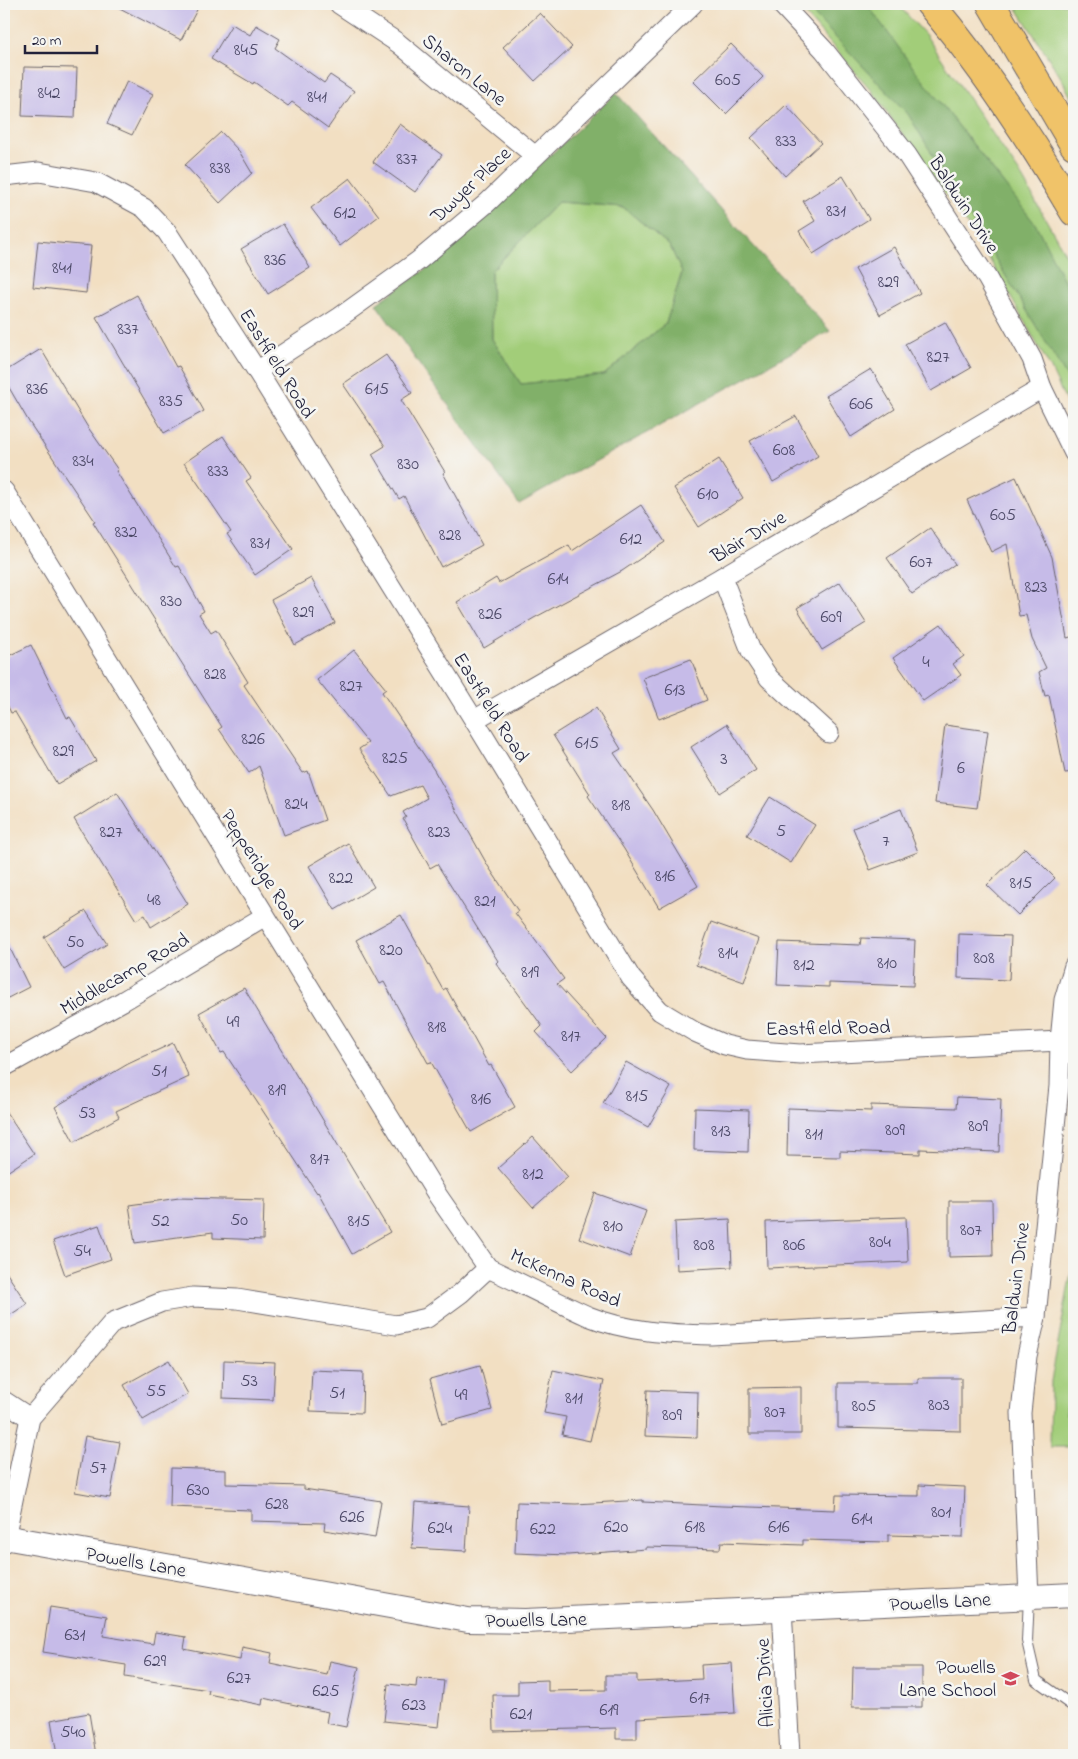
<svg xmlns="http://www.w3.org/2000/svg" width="1078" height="1759" viewBox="0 0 1078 1759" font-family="'Indie Flower',sans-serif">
<rect width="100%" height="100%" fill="#f6f6f2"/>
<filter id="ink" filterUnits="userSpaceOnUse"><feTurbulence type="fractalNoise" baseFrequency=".02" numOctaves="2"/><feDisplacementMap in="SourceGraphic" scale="10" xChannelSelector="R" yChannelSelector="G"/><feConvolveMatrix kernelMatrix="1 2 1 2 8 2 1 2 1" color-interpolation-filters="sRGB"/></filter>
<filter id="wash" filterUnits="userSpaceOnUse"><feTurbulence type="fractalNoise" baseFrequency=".0096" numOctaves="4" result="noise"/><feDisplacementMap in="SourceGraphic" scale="20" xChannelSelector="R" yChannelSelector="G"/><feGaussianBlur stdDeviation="1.12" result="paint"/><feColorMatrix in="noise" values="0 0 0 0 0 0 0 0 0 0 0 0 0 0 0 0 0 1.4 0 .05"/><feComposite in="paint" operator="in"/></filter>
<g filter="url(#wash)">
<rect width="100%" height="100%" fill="#f2dfc2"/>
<g fill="#a2cd79" stroke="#62785a">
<path d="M796,4H897L925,34L1020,174L1074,269V419L1051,369L981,244L872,91Z"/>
<path d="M1014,4H1074V103L1060,76Z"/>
<path d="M558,202L623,207L670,246L682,272L666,323L604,375L521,384L492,339L491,271Z"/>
<path d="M1074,1257V1447H1050L1051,1381Z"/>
</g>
<g fill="#81b069" stroke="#526952" fill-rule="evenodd">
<path d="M804,4H867L915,70L1036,225L1074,300V389L908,114Z"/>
<path d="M616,93L830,331L519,504L376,304L426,269L494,211L542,163ZM558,202L623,207L670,246L682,273L666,323L604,375L521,384L492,339L491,271Z"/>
<path d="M1074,1342V1418L1066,1414Z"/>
</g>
<g id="blocks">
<g fill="#c6bbe8">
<path d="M112,4H200L181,40Z"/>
<path d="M540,13L572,47L535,81L503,47Z"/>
<path d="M232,24L250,35L256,25L280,39L275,48L324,83L330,75L354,91L328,128L292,102L288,106L254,82L253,84L211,59Z"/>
<path d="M731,44L763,77L726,114L693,81Z"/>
<path d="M24,67L77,68L75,118L22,116Z"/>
<path d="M127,81L153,94L132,135L107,124Z"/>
<path d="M786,105L821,143L785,176L751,138Z"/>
<path d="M400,124L442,155L415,192L373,162Z"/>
<path d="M221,132L239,151L252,173L220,203L185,165Z"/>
<path d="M843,176L869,219L813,254L799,231L815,221L803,201Z"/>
<path d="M350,178L379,216L340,246L311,208Z"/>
<path d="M283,224L310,268L268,294L241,249Z"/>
<path d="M38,241L91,246L86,293L33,287Z"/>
<path d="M894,247L920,293L880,315L855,269Z"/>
<path d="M137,295L176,367L179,366L204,411L164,433L96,317Z"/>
<path d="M945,322L971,368L931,391L905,344Z"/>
<path d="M41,349L87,426L118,470L116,471L176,567L179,566L204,611L199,614L211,633L216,630L248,682L244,685L303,773L308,771L325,820L284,835L259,766L249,773L219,729L222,727L93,522L95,521L29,422L4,379V372Z"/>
<path d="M386,355L412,393L401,400L445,472L443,473L482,545L441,567L404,496L399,499L372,454L385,446L343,384Z"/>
<path d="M871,369L895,409L851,437L826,396Z"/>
<path d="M796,416L818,456L773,482L750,441Z"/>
<path d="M223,436L251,478L246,481L293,549L255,575L227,534L231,532L184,463Z"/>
<path d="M719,459L743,498L699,527L674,488Z"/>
<path d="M1016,477L1052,557L1067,638L1074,636V772L1065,773L1049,695L1045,696L1039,672L1046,668L1032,639L1026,615L1019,616L1007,544L991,552L967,500Z"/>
<path d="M641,505L665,542L622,571L534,618L484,648L457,602L496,578L499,583L569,545L572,551Z"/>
<path d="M930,528L955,564L912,594L887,558Z"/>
<path d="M311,578L335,623L295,645L271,600Z"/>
<path d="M840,582L866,623L822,650L797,608Z"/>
<path d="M941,624L964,656L953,664L961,675L923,701L893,658Z"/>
<path d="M31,645L67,718L70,717L96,761L57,784L15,712L11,713L4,698V658Z"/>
<path d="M354,650L386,689L382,692L434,770L488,866L518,911L515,913L564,979L557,984L606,1038L572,1071L536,1032L542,1026L496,963L498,961L437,864L430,868L403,819L406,817L403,812L427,798L420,785L391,796L359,749L368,743L317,680Z"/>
<path d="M691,659L707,700L659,719L643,678Z"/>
<path d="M596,708L621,749L614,753L653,810L698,886L659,908L624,849L588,796L590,794L553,735Z"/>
<path d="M727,724L756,770L720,793L691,747Z"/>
<path d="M945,725L988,731L977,808L935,803Z"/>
<path d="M117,792L188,904L151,927L145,915L136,920L74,819Z"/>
<path d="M770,797L815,825L791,863L747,835Z"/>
<path d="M901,809L918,852L870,870L853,828Z"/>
<path d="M348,843L374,887L335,910L309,866Z"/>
<path d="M1025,848L1055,878L1018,915L987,885Z"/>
<path d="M86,911L107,944L64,970L44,937Z"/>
<path d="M401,915L443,990L446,988L489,1066L491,1065L515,1107L471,1132L431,1062L428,1063L384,982L380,984L356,940Z"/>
<path d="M711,922L759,939L744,982L696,965Z"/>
<path d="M959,934L1011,936L1009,980L958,978Z"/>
<path d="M4,936L29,987L4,1000Z"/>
<path d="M861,938L915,940L913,986L829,983V987L777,985L779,942L860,945Z"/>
<path d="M244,988L390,1232L352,1254L318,1192L317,1193L224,1052L221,1053L199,1013Z"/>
<path d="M173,1043L189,1077L116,1111L119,1117L74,1142L55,1107L128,1064Z"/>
<path d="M626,1062L671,1087L648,1127L603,1103Z"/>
<path d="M957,1097L1001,1099L999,1152L920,1149V1154L840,1151V1157L787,1156L788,1108L871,1111V1105L956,1108Z"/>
<path d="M695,1108L749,1110L748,1152L694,1150Z"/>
<path d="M4,1109L34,1154L4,1174Z"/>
<path d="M533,1137L568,1177L533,1208L498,1168Z"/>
<path d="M595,1193L646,1211L630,1257L579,1238Z"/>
<path d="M179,1198L264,1200L263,1240L213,1238V1232L135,1243L129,1205Z"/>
<path d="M949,1201H992L993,1256L949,1257Z"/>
<path d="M906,1217L908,1262L767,1268L766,1222Z"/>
<path d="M730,1219L732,1267L677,1270L675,1222Z"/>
<path d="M99,1225L111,1259L65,1275L53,1241Z"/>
<path d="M4,1269L27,1304L4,1319Z"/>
<path d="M169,1360L188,1394L143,1420L124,1385Z"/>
<path d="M224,1360L275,1362L273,1400L223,1398Z"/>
<path d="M480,1365L492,1410L442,1424L430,1379Z"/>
<path d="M312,1370L363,1372L362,1413L310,1411Z"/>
<path d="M553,1370L604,1381L590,1441L562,1435L566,1417L544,1413Z"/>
<path d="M918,1378H961V1431L838,1428V1383H918Z"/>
<path d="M801,1387V1434H749V1388Z"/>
<path d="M647,1390L698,1392L697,1438L645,1436Z"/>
<path d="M85,1436L120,1442L110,1498L75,1492Z"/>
<path d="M171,1468L226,1470V1484L304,1486V1489L381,1501L375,1538L324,1530L325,1523L251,1521V1510L170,1507Z"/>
<path d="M919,1485L965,1487L963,1537L888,1535V1542L803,1540V1545L721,1542L720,1549L646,1547V1549L568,1555L515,1553L517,1502L576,1504L643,1500V1502L722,1506L835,1510L836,1495L919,1496Z"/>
<path d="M415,1502L469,1506L466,1551L412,1548Z"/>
<path d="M50,1607L107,1616L103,1636L153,1644L155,1632L186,1637L184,1649L240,1660L242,1647L272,1653L270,1663L327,1675L330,1661L359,1667L346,1727L326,1723L328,1712L263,1698L262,1705L208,1694L209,1690L125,1677L126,1665L43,1652Z"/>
<path d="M732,1663L735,1713L637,1718V1739H616V1728L494,1731L493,1695H518V1681L548,1680V1691L606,1690V1675H637V1682L702,1679L701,1665Z"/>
<path d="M853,1667H922V1707H852Z"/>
<path d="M417,1678L444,1681L439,1727L384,1721L388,1684L416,1687Z"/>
<path d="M89,1713L96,1755H57L51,1720Z"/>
</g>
</g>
</g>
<g filter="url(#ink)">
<use href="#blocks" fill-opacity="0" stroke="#6b646a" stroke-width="1"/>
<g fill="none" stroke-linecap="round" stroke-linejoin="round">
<defs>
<path id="service" d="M1029,1597L1027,1641L1036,1680L1074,1707"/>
<g id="minor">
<path d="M339,4L398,43L534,155"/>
<path d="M781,4L824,50L907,155L987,278L1032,359L1042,388L1074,453"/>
<path d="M4,176L39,172L96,182L144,208L167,232L257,371L474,720L631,978L660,1011L695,1032L725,1045L747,1050L800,1054L1060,1041"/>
<path d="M257,371L340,317L418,261L487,203L693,4"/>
<path d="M4,491L438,1196L488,1268"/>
<path d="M722,577L751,651L769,678L829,733"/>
<path d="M474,720L722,577L1042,388"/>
<path d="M4,1067L123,1001L265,916"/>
<path d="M488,1268C521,1283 554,1301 588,1316C627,1332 670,1334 711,1335L1036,1317"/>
<path d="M4,1401L30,1418"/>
<path d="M4,1543L30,1418L113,1322L162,1302L193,1297L237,1299L396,1325L427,1318L461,1293L488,1268"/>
<path d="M1029,1597L1021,1413L1027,1356L1036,1317L1059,1086L1060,1041L1064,1000L1074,966"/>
<path d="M782,1608L790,1755"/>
</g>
<path id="tertiary" d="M4,1537L468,1620L525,1621L1074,1595"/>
<g id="motorway">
<path d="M930,4C985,69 1031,139 1074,212"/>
<path d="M991,4L1074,145"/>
</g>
</defs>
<use href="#service" stroke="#6b646a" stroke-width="12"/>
<use href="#minor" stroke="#6b646a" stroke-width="21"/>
<use href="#tertiary" stroke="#6b646a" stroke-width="26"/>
<use href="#motorway" stroke="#6b646a" stroke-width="30"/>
<use href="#service" stroke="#fff" stroke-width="10"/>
<use href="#minor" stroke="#fff" stroke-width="19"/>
<use href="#tertiary" stroke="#fff" stroke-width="24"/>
<use href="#motorway" stroke="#f0c369" stroke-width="28"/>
</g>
</g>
<defs>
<symbol id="school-bare" viewBox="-9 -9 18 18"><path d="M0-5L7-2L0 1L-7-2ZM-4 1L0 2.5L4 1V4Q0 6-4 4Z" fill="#d1495b" stroke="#f6f6f2" stroke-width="2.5" paint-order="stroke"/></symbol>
</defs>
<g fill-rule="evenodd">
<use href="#school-bare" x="998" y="1666" width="25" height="25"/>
</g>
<g text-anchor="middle" stroke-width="5" stroke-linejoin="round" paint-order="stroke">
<g font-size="18" fill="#4b4866">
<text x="246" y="55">845</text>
<text x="728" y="85">605</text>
<text x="49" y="98">842</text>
<text x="317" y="102">841</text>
<text x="786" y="146">833</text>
<text x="407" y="164">837</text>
<text x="220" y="173">838</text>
<text x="836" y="216">831</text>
<text x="345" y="218">612</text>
<text x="275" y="265">836</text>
<text x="62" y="273">841</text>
<text x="888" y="287">829</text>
<text x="128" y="334">837</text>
<text x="938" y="362">827</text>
<text x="37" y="394">836</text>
<text x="377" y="394">615</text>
<text x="171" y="406">835</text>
<text x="861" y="409">606</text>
<text x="784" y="455">608</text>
<text x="83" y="466">834</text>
<text x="408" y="469">830</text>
<text x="218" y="476">833</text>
<text x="708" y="499">610</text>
<text x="1003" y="520">605</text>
<text x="126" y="537">832</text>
<text x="450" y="540">828</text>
<text x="631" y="544">612</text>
<text x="260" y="548">831</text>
<text x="921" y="567">607</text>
<text x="558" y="584">614</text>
<text x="1036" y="592">823</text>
<text x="171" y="606">830</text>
<text x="303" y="617">829</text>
<text x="490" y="619">826</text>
<text x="831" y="622">609</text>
<text x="926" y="667">4</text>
<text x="215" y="679">828</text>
<text x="351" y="691">827</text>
<text x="675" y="695">613</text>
<text x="253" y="744">826</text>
<text x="587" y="748">615</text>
<text x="63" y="756">829</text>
<text x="395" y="763">825</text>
<text x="724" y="764">3</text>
<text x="961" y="773">6</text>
<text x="296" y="809">824</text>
<text x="621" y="810">818</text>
<text x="781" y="836">5</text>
<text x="111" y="837">827</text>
<text x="439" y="837">823</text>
<text x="886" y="846">7</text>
<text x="665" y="881">816</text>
<text x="341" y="883">822</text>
<text x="1021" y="888">815</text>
<text x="154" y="905">48</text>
<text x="485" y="906">821</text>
<text x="75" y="947">50</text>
<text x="391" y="955">820</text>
<text x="728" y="958">814</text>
<text x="984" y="963">808</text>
<text x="887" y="968">810</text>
<text x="804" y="970">812</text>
<text x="530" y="977">819</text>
<text x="233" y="1027">49</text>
<text x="437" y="1032">818</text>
<text x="571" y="1041">817</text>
<text x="159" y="1076">51</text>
<text x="277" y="1095">819</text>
<text x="637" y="1101">815</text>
<text x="481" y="1104">816</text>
<text x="87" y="1118">53</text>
<text x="978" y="1131">809</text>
<text x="895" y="1135">809</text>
<text x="721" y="1136">813</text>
<text x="814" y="1139">811</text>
<text x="320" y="1164">817</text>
<text x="533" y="1179">812</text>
<text x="239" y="1225">50</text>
<text x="160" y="1226">52</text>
<text x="359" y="1226">815</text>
<text x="613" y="1231">810</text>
<text x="971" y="1235">807</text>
<text x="880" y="1247">804</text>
<text x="704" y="1250">808</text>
<text x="794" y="1250">806</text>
<text x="82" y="1256">54</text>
<text x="249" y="1386">53</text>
<text x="156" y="1396">55</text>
<text x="337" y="1398">51</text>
<text x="461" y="1400">49</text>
<text x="574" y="1403">811</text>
<text x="939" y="1410">803</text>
<text x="864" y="1411">805</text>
<text x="775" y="1417">807</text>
<text x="672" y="1420">809</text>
<text x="98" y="1473">57</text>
<text x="198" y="1495">630</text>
<text x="277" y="1509">628</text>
<text x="941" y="1517">801</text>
<text x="352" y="1522">626</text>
<text x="862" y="1524">614</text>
<text x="616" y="1532">620</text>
<text x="695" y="1532">618</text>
<text x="779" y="1532">616</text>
<text x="440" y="1533">624</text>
<text x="543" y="1534">622</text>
<text x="75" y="1640">631</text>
<text x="155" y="1666">629</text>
<text x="239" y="1683">627</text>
<text x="326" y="1696">625</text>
<text x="700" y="1703">617</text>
<text x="414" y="1710">623</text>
<text x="609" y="1715">619</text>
<text x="521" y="1719">621</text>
<text x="73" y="1737">540</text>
</g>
<g font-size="20" fill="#22223b" stroke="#f6f6f2">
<text transform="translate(465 69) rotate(39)" y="7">Sharon Lane</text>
<text transform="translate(470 184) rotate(-43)" y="7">Dwyer Place</text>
<text transform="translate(965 204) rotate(57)" y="7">Baldwin Drive</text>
<text transform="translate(278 363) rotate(58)" y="7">Eastfield Road</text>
<text transform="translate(748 536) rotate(-31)" y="7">Blair Drive</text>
<text transform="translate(492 707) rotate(58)" y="7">Eastfield Road</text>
<text transform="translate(263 869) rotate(58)" y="7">Pepperidge Road</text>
<text transform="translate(124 973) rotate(-30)" y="7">Middlecamp Road</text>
<text transform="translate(828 1027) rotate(-1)" y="7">Eastfield Road</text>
<text transform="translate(566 1277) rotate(24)" y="7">McKenna Road</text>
<text transform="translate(1015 1278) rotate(-83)" y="7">Baldwin Drive</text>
<text transform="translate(136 1561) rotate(10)" y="7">Powells Lane</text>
<text transform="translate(940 1601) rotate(-3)" y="7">Powells Lane</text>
<text transform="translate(536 1619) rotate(-1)" y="7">Powells Lane</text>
<text transform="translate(764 1683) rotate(-93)" y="7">Alicia Drive</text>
</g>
<g font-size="20" fill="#22223b" stroke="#f6f6f2" text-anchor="end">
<text x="996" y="1673">Powells<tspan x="996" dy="23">Lane School</tspan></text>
</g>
</g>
<rect width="1078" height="1759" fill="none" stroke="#f6f6f2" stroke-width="20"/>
<path d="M25 45v8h72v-8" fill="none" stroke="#22223b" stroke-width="2.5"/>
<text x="32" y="45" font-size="15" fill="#22223b" stroke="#f6f6f2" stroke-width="4" paint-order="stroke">20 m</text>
</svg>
